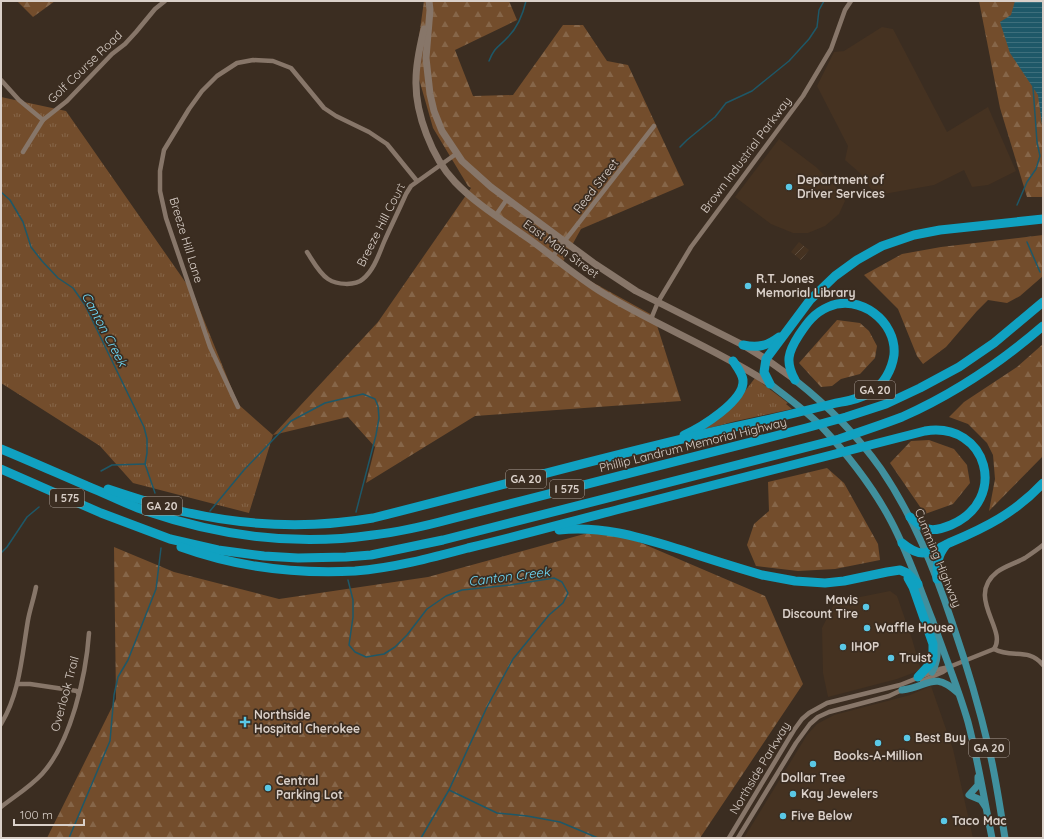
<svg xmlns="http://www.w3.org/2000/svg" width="1044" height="839" viewBox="0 0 1044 839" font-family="Quicksand,sans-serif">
<defs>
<pattern id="industrial-furrows" width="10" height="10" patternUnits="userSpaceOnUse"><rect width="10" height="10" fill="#453221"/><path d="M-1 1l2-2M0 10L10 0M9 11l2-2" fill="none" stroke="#5f4f40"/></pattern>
<pattern id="grass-tufts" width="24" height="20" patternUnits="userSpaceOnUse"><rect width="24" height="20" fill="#734d2c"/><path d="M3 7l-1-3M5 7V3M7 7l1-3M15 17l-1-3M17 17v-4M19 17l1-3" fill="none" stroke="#866649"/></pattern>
<pattern id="forest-firs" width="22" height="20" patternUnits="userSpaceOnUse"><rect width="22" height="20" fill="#734d2c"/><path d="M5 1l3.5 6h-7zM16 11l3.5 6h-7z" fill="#866649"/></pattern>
<pattern id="water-rules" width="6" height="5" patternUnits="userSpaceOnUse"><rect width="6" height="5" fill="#1e5868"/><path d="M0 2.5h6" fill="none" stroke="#3e6f7c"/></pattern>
</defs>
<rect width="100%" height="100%" fill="#3b2d21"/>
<g fill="#453221">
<path d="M882,27L893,29L947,132L988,107L1016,171L988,185L972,187L964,170L934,185L884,194L871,189L860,173L845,160L848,146L817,86L834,52L844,51Z"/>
<path d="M779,139L816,167L840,191L845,201L839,214L825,226L808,233H793L771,224L735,197Z"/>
<path d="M890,591L897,596L912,639L921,670L897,679L828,697L823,673L822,628L835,602Z"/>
<path d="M931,686L953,749L973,838H744L807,735L817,724L834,715L910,695Z"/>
</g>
<path fill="url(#industrial-furrows)" d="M799,242L809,250L801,260L791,252Z"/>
<g fill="url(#grass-tufts)">
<path d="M1,97L66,111L193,293L238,404L273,435L249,513L133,483L100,446L1,383Z"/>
<path d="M755,378L788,403L786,404L792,409L736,421L702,430L742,395Z"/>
</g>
<g fill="url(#forest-firs)">
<path d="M17,1H55L33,17Z"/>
<path d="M424,1H509L517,20L455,50L473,96L513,95L563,25H583L607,61L628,65L684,185L581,229L561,265L654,316L681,401L475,416L366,483L375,447L348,417L273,435L378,322L471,188L468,186L433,128L415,65Z"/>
<path d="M979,1H1043V197H1027L1000,108Z"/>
<path d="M1043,235V276L1020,296L1007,303L988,300L977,311L946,347L923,364L917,356L898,309L864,275L902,254L941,247Z"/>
<path d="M837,320L860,323L869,331L877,346L875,358L860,374L841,379L832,386L821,387L799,363Z"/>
<path d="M1043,344V456L989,511L995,479L993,455L987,443L968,424L949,417L964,402L1017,367Z"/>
<path d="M929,440L954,449L967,465L970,483L953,504L925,514L890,463L911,441Z"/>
<path d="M827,468L844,483L878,544L880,560L835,569L798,571L756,566L747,545L754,524L769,511L768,482Z"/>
<path d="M606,528L765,596L803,684L700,838H47L116,699L114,547L174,572L279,599L428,577Z"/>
</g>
<path fill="url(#water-rules)" d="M1015,1H1043V132L1038,95L1010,53L1000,22L1011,15Z"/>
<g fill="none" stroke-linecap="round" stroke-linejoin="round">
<g stroke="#1e5868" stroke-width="1.5">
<path d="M489,61C495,46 498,48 508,37C518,27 523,14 526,1"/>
<path d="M680,147L687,140L715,117L726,103L752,91L789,61L809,39L817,27L819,10L824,1"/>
<path d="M1,192L10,200L23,222L31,247L42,261L58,278L73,288L85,305L144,427L147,439V453L145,464L155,493"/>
<path d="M1017,205L1027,182L1036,169L1040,156L1037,142L1033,87"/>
<path d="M1027,242L1040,272"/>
<path d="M101,471L112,465L145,464"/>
<path d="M210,511L244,470L291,421L325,403L363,394L375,399L378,406L379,418L376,435L356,512"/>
<path d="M1,553L7,547L27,517L39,507"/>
<path d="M348,580L353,600V617L349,645L355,652L366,657L384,654L395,647L407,635L427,609L446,596L462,590L510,585L554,578L562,582L568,593L563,603L549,615L513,659L487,707L449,790L421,838"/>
<path d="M449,790L497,813L527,816L560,822L598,838"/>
<path d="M69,838L110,741L114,695L118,677L128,660L156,589L161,548"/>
</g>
<g stroke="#877669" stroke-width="4.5">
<path d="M1,80L19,100L43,120"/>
<path d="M23,152L43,120L67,101L112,54L125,44L136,32L155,9L165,1"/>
<path d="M496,215L507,199"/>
<path d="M307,252C313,261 319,273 328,279C337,285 355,286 363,279C374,270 379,254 384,242C391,226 399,210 406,194L411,186L456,154"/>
<path d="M553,256L654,126"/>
<path d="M651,319L658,302L691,247L803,96L831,49L845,10L851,1"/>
<path d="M238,407L210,347L166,218L160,191V171L164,150L189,109L202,91L217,76L237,63L253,60L273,61L291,68L324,108L336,116L369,132L387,144L417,181"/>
<path d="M994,649C1012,659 1028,647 1043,665"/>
<path d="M922,681L943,672L949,668"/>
<path d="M17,684H30L77,691L78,693"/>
<path d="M1,724C20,693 22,655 28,620C30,609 34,598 36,587"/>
<path d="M1,807C15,796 30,787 42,774C71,742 86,676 89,633"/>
<path d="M729,838L794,730L802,719L809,713L827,703L900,685L940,669L949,667L994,649C1008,630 965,597 997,572C1005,566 1016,563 1025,558C1031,554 1037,550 1043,545"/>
<path d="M738,838L796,743L810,724L818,717L829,712L889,696L904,689"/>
</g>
<g stroke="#877669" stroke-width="7">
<path d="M429,1L430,10L426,58L430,94L434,111L442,131L462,161L491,187L595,264L636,291L743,345L766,359L794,379"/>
<path d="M424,29C420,46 416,62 416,80C415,113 432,158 455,182C477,205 504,221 529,239C554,257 577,277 603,293C657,326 717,349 770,384"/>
</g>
<g stroke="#40909e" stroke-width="7">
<path d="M795,380C828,406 857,435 881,469C913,516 934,568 952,622C966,663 979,706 989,749C996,778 1000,808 1005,838"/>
<path d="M770,384C787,397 806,411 821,426C848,455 873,487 891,521C908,553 919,586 932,619C944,654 958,687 968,722C978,760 984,799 992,838"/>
<path d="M932,672C938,662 937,653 938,642"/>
<path d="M902,690C929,687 933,670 958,693"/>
<path d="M978,777V785L969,795L981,800L985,806"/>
</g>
<g stroke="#10a1c1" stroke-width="9">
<path d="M743,345C758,348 767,346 779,337"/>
<path d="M770,384L764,372L766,359L810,300L835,276L857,260L882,246L914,235L940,230L1043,219"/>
<path d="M684,435C700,428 745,401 743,380C742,373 737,367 733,361"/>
<path d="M1,449C30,461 59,474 87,486C107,494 126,504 146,511C219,536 297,546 373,535C399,532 425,526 451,519L806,428L846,417L886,404L920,388L959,367L994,343L1043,302"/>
<path d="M1,469L101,513L170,539L218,550L264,556L298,558L346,557L371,555L443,540L839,439C860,432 881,425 902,417C954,394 1000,363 1043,326"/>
<path d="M108,489C132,497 156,505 180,511C244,526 309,529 373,518C498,487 622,451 748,424C776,418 804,411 832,404C845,401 859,400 871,392C884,385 892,369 894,355C897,321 859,293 828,307C814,313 807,323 799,335C788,352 785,362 795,380"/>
<path d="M559,530C602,525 642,538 682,550C709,559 735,567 762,575L795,581L825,583L844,581L887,572L900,570L907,573L918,584"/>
<path d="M902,543C908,548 915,553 923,553C932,553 941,547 949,543C985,528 1015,513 1043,483"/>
<path d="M181,547C236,567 296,574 355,571C393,568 431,558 468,548C519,536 569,522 620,509C722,483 823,457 925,431C988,421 1009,500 951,525C932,533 925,531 910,517"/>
<path d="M908,578L913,587L933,644V657L931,663L918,677"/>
<path d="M937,579C937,565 937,556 946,545"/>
</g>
</g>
<g fill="#5ac8e6" stroke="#3b2d21" stroke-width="1.5">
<circle cx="789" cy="187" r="4"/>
<circle cx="748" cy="286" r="4"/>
<circle cx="866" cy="607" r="4"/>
<circle cx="867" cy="628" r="4"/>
<circle cx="843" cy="647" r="4"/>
<circle cx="891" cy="658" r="4"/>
<path d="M243 716h4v4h4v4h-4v4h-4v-4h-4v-4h4z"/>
<circle cx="907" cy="738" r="4"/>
<circle cx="878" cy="743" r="4"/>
<circle cx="813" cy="764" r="4"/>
<circle cx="268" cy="788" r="4"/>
<circle cx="793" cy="794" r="4"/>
<circle cx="783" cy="816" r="4"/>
<circle cx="944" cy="821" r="4"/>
</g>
<g text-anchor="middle" stroke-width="3.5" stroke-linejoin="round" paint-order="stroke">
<g fill="#3b2d21" stroke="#aa9f97" stroke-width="1">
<rect x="855" y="381" width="40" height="18" rx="3"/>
<rect x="506" y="470" width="40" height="18" rx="3"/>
<rect x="550" y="480" width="34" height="18" rx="3"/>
<rect x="50" y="489" width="34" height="18" rx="3"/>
<rect x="142" y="497" width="40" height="18" rx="3"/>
<rect x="969" y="739" width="40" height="18" rx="3"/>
</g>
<g font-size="11" font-weight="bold" fill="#dad0c9">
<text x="875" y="394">GA 20</text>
<text x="526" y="483">GA 20</text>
<text x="567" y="493">I 575</text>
<text x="67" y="502">I 575</text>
<text x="162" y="510">GA 20</text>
<text x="989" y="752">GA 20</text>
</g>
<g font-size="12" fill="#dad0c9" stroke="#3b2d21">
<text transform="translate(85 67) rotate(-44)" y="4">Golf Course Road</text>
<text transform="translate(746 155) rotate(-53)" y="4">Brown Industrial Parkway</text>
<text transform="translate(596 186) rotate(-52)" y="4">Reed Street</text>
<text transform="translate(381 225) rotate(-63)" y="4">Breeze Hill Court</text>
<text transform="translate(186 240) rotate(73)" y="4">Breeze Hill Lane</text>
<text transform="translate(561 249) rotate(36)" y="4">East Main Street</text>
<text transform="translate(693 445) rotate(-14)" y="4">Phillip Landrum Memorial Highway</text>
<text transform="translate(938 558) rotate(68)" y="4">Cumming Highway</text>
<text transform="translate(65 694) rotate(-75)" y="4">Overlook Trail</text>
<text transform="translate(760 768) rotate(-59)" y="4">Northside Parkway</text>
</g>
<g font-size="12" font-weight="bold" fill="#dad0c9" stroke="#3b2d21" text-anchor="start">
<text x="797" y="184">Department of<tspan x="797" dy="14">Driver Services</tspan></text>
<text x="756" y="283">R.T. Jones<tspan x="756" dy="14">Memorial Library</tspan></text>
<text x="858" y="604" text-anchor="end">Mavis<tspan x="858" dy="14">Discount Tire</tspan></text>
<text x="875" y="632">Waffle House</text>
<text x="851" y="651">IHOP</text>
<text x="899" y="662">Truist</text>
<text x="254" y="719">Northside<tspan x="254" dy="14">Hospital Cherokee</tspan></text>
<text x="915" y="742">Best Buy</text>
<text x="878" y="760" text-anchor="middle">Books-A-Million</text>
<text x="813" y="782" text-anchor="middle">Dollar Tree</text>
<text x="276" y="785">Central<tspan x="276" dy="14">Parking Lot</tspan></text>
<text x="801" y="798">Kay Jewelers</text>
<text x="791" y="820">Five Below</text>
<text x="952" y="825">Taco Mac</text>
</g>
<g font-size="13" font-style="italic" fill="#6eddfc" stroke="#3b2d21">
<text transform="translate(105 329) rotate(62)" y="5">Canton Creek</text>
<text transform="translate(509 576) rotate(-7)" y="5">Canton Creek</text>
</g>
</g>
<rect width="1044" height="839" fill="none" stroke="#dad0c9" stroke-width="4"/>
<path d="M14 819v6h70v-6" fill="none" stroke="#dad0c9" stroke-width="2"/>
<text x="20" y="819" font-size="12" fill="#dad0c9" stroke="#3b2d21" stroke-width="3" paint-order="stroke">100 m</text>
</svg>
